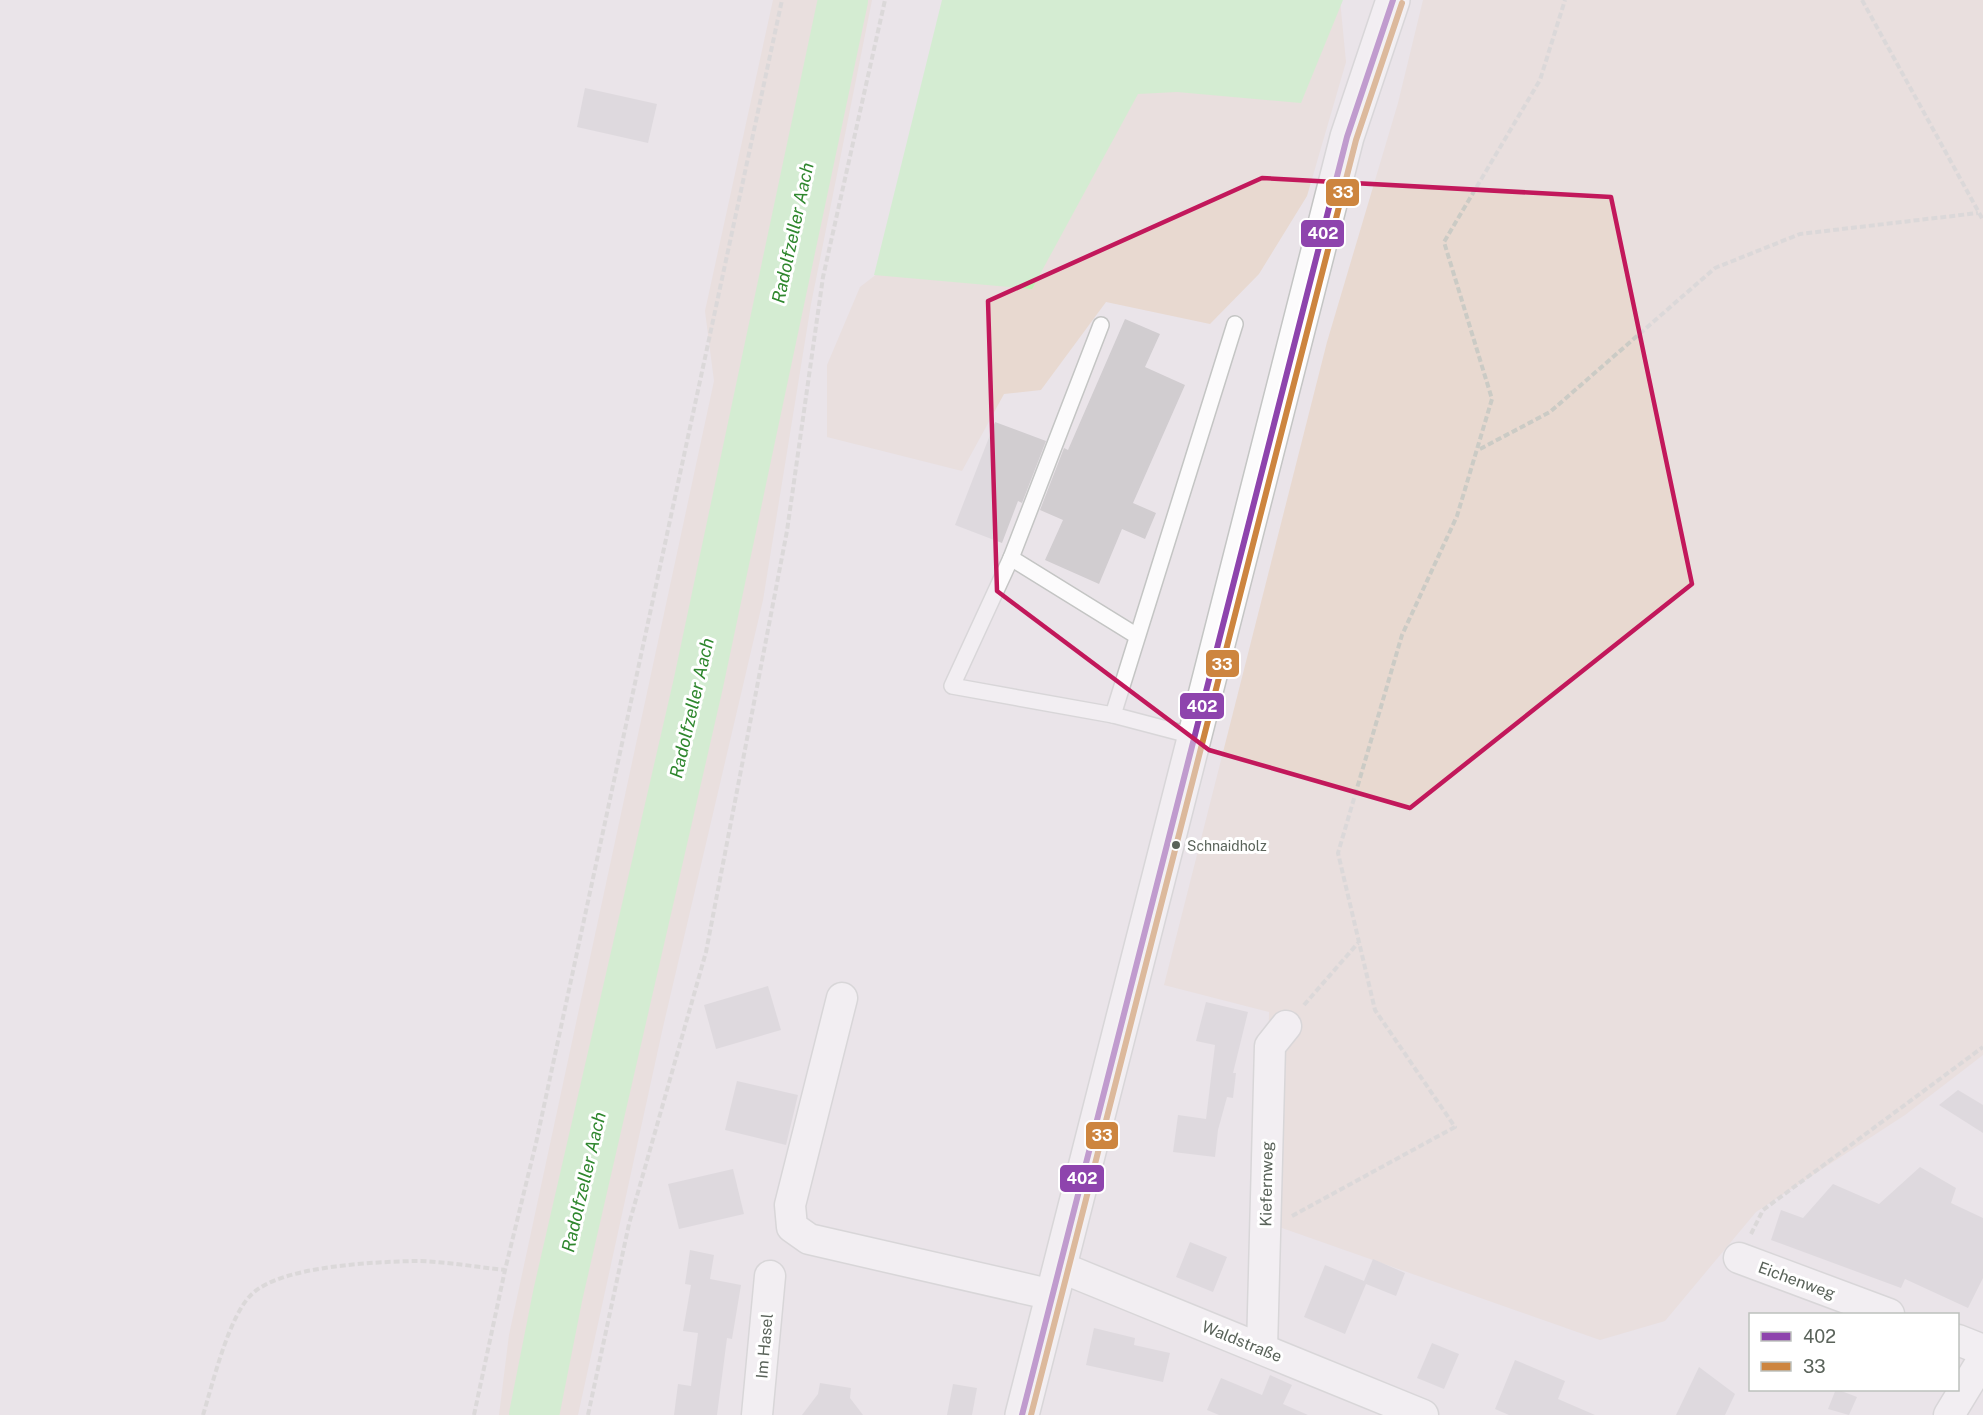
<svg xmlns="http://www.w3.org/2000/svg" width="1983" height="1415" viewBox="0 0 1983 1415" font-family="'Public Sans',sans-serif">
<rect width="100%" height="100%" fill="#eae4e9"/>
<g fill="#e8d9d0">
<path d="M773,0H872L811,304L763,600L663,1027L578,1415H499L509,1335L714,381L705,311Z"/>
<path d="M1340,0L1346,62L1307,196L1259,274L1210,324L1106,302L1041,390L1004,394L962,471L827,437V365L860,287L1134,76Z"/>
<path d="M1423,0H1983V1055L1905,1115L1756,1212L1665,1321L1600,1340L1265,1222L1269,1012L1164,985L1327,342L1398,103Z"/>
</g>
<path fill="#bbf7b5" d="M942,0H1343L1301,103L1177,92L1138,94L1032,289L874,275Z"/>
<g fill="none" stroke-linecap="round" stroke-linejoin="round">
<path stroke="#bbf7b5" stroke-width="50" d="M534,1415L558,1294L698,685L843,0"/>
</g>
<g fill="#d1cdd0">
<path d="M585,88L657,104L648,143L577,127Z"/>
<path d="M1125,319L1160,334L1145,367L1185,385L1133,503L1156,513L1145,539L1122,529L1099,584L1045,560L1063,520L1040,510L1064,448L1068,450Z"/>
<path d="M995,422L1046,441L1022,503L1018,501L1002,543L955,525Z"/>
<path d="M768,986L781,1030L716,1049L704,1005Z"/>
<path d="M1206,1002L1248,1012L1233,1073H1236L1233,1098L1227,1097L1218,1130L1215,1157L1173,1152L1178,1115L1206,1119L1215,1045L1196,1041Z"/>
<path d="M737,1081L798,1095L786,1145L725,1130Z"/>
<path d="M1958,1090L1983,1105V1133L1939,1105Z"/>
<path d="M1920,1167L1956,1188L1951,1203L1983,1218V1278L1968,1308L1905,1279L1901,1288L1771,1240L1781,1210L1803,1218L1833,1184L1879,1204Z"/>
<path d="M733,1169L744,1214L679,1229L668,1184Z"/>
<path d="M1190,1242L1227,1257L1213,1292L1176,1277Z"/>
<path d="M690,1250L714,1255L710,1279L741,1285L732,1339L727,1338L717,1415H674L678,1384L691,1386L698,1333L683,1331L691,1285L685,1284Z"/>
<path d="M1373,1259L1405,1273L1396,1296L1366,1284L1345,1334L1304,1317L1325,1265L1364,1281Z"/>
<path d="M1094,1328L1135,1338L1134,1345L1170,1353L1163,1382L1086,1365Z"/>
<path d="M1432,1343L1459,1354L1444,1389L1417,1378Z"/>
<path d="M1515,1360L1565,1381L1558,1399L1595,1415H1509L1495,1409Z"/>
<path d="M1699,1367L1735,1394L1725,1415H1676Z"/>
<path d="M1270,1375L1292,1385L1283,1404L1308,1415H1219L1207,1410L1221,1378L1262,1395Z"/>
<path d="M820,1383L851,1388L850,1398L863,1415H802L818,1394Z"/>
<path d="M953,1384L977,1388L972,1415H947Z"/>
<path d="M1836,1389L1857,1397L1849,1415L1828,1409Z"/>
</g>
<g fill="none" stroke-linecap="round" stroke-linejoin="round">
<defs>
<g id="service">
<path d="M1101,325L1011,558L952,686L1113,715L1193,736"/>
<path d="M1011,558L1137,636"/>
<path d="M1113,715L1235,324"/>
</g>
<g id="minor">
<path d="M842,998L790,1205L792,1227L809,1239L1053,1295"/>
<path d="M1739,1258L1889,1314"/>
<path d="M1060,1267L1423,1415"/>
<path d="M1958,1340L1983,1350"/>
<path d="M1262,1349L1270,1046L1286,1026"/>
<path d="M757,1415L770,1276"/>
<path d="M1949,1415L1983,1359"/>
</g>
<path id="secondary" d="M1022,1415L1347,137L1393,0"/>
</defs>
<use href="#service" stroke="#c4c5c4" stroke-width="18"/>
<use href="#minor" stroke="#c4c5c4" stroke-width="33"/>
<use href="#secondary" stroke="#c4c5c4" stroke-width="36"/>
<g stroke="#cbcbc5" stroke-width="4" stroke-dasharray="6 3" stroke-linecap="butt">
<path d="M1862,0L1983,220"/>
<path d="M1480,449L1550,412L1715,268L1800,234L1978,213"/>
<path d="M1304,1005L1358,943"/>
<path d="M1292,1216L1455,1127L1375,1010L1338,853L1402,635L1457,516L1492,399L1444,242L1540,80L1565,0"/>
<path d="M1751,1234L1763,1210L1983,1047"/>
<path d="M203,1415C213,1383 229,1314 253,1293C283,1266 374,1262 414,1261C444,1261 475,1267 505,1270"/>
<path d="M474,1415L505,1270L536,1143L782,0"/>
<path d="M588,1415L629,1224L706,952L787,531L823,277L885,0"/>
</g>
<use href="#service" stroke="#fcfbfc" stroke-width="15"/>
<use href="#minor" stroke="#fcfbfc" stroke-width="30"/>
<use href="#secondary" stroke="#fcfbfc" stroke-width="33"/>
<defs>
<path id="bus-1" d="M1022,1415L1347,137L1393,0"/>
<path id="bus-2" d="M1031,1415L1356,140L1402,3"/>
</defs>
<use href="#bus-1" stroke="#fff" stroke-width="10"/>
<use href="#bus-2" stroke="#fff" stroke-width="10"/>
<use href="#bus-1" stroke="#8e44ad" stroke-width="6"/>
<use href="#bus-2" stroke="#cd853f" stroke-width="6"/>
</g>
<path d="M0 0H1983V1415H0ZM1262,178L1611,197L1692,584L1410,808L1209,750L997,591L988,301Z" fill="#eae4e9" fill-opacity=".55" fill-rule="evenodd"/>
<path fill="none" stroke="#c2185b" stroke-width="4.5" stroke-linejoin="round" d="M1262,178L1611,197L1692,584L1410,808L1209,750L997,591L988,301Z"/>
<circle fill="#5a635a" stroke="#fff" stroke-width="2" cx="1176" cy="845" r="5"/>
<g text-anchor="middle" stroke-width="6" stroke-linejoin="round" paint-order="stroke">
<g font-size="14" fill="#5a635a" stroke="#fff" text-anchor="start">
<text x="1187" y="851">Schnaidholz</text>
</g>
<g font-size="16" fill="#5a635a" stroke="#fff">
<text transform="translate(1266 1184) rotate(-89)" y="6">Kiefernweg</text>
<text transform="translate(1797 1280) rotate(20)" y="6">Eichenweg</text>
<text transform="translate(1242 1341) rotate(22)" y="6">Waldstraße</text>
<text transform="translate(764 1346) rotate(-85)" y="6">Im Hasel</text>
</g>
<g font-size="18" font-style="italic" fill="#2f872e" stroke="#fff">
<text transform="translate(793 233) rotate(-78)" y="6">Radolfzeller Aach</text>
<text transform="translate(692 708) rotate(-77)" y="6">Radolfzeller Aach</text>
<text transform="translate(584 1182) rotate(-77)" y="6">Radolfzeller Aach</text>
</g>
</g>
<g stroke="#fff" stroke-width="2">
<rect x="1325" y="178" width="35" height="29" rx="6" fill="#cd853f"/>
<rect x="1300" y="219" width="45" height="29" rx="6" fill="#8e44ad"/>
<rect x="1205" y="649" width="35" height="29" rx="6" fill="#cd853f"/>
<rect x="1179" y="692" width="46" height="28" rx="6" fill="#8e44ad"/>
<rect x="1085" y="1121" width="34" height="29" rx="6" fill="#cd853f"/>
<rect x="1059" y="1164" width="46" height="29" rx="6" fill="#8e44ad"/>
</g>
<g font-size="16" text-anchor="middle" font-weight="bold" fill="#fff">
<text x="1343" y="198">33</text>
<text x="1323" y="239">402</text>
<text x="1222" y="670">33</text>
<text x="1202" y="712">402</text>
<text x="1102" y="1141">33</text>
<text x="1082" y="1184">402</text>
</g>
<rect x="1749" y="1313" width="210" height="78" fill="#ffffff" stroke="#bdc1bd" stroke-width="1.5"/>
<rect x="1761" y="1332" width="30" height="9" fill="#8e44ad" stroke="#bdc1bd" stroke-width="1.5"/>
<text x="1803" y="1343" font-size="18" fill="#5a635a">402</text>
<rect x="1761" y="1362" width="30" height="9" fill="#cd853f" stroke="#bdc1bd" stroke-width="1.5"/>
<text x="1803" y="1373" font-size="18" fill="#5a635a">33</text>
</svg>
